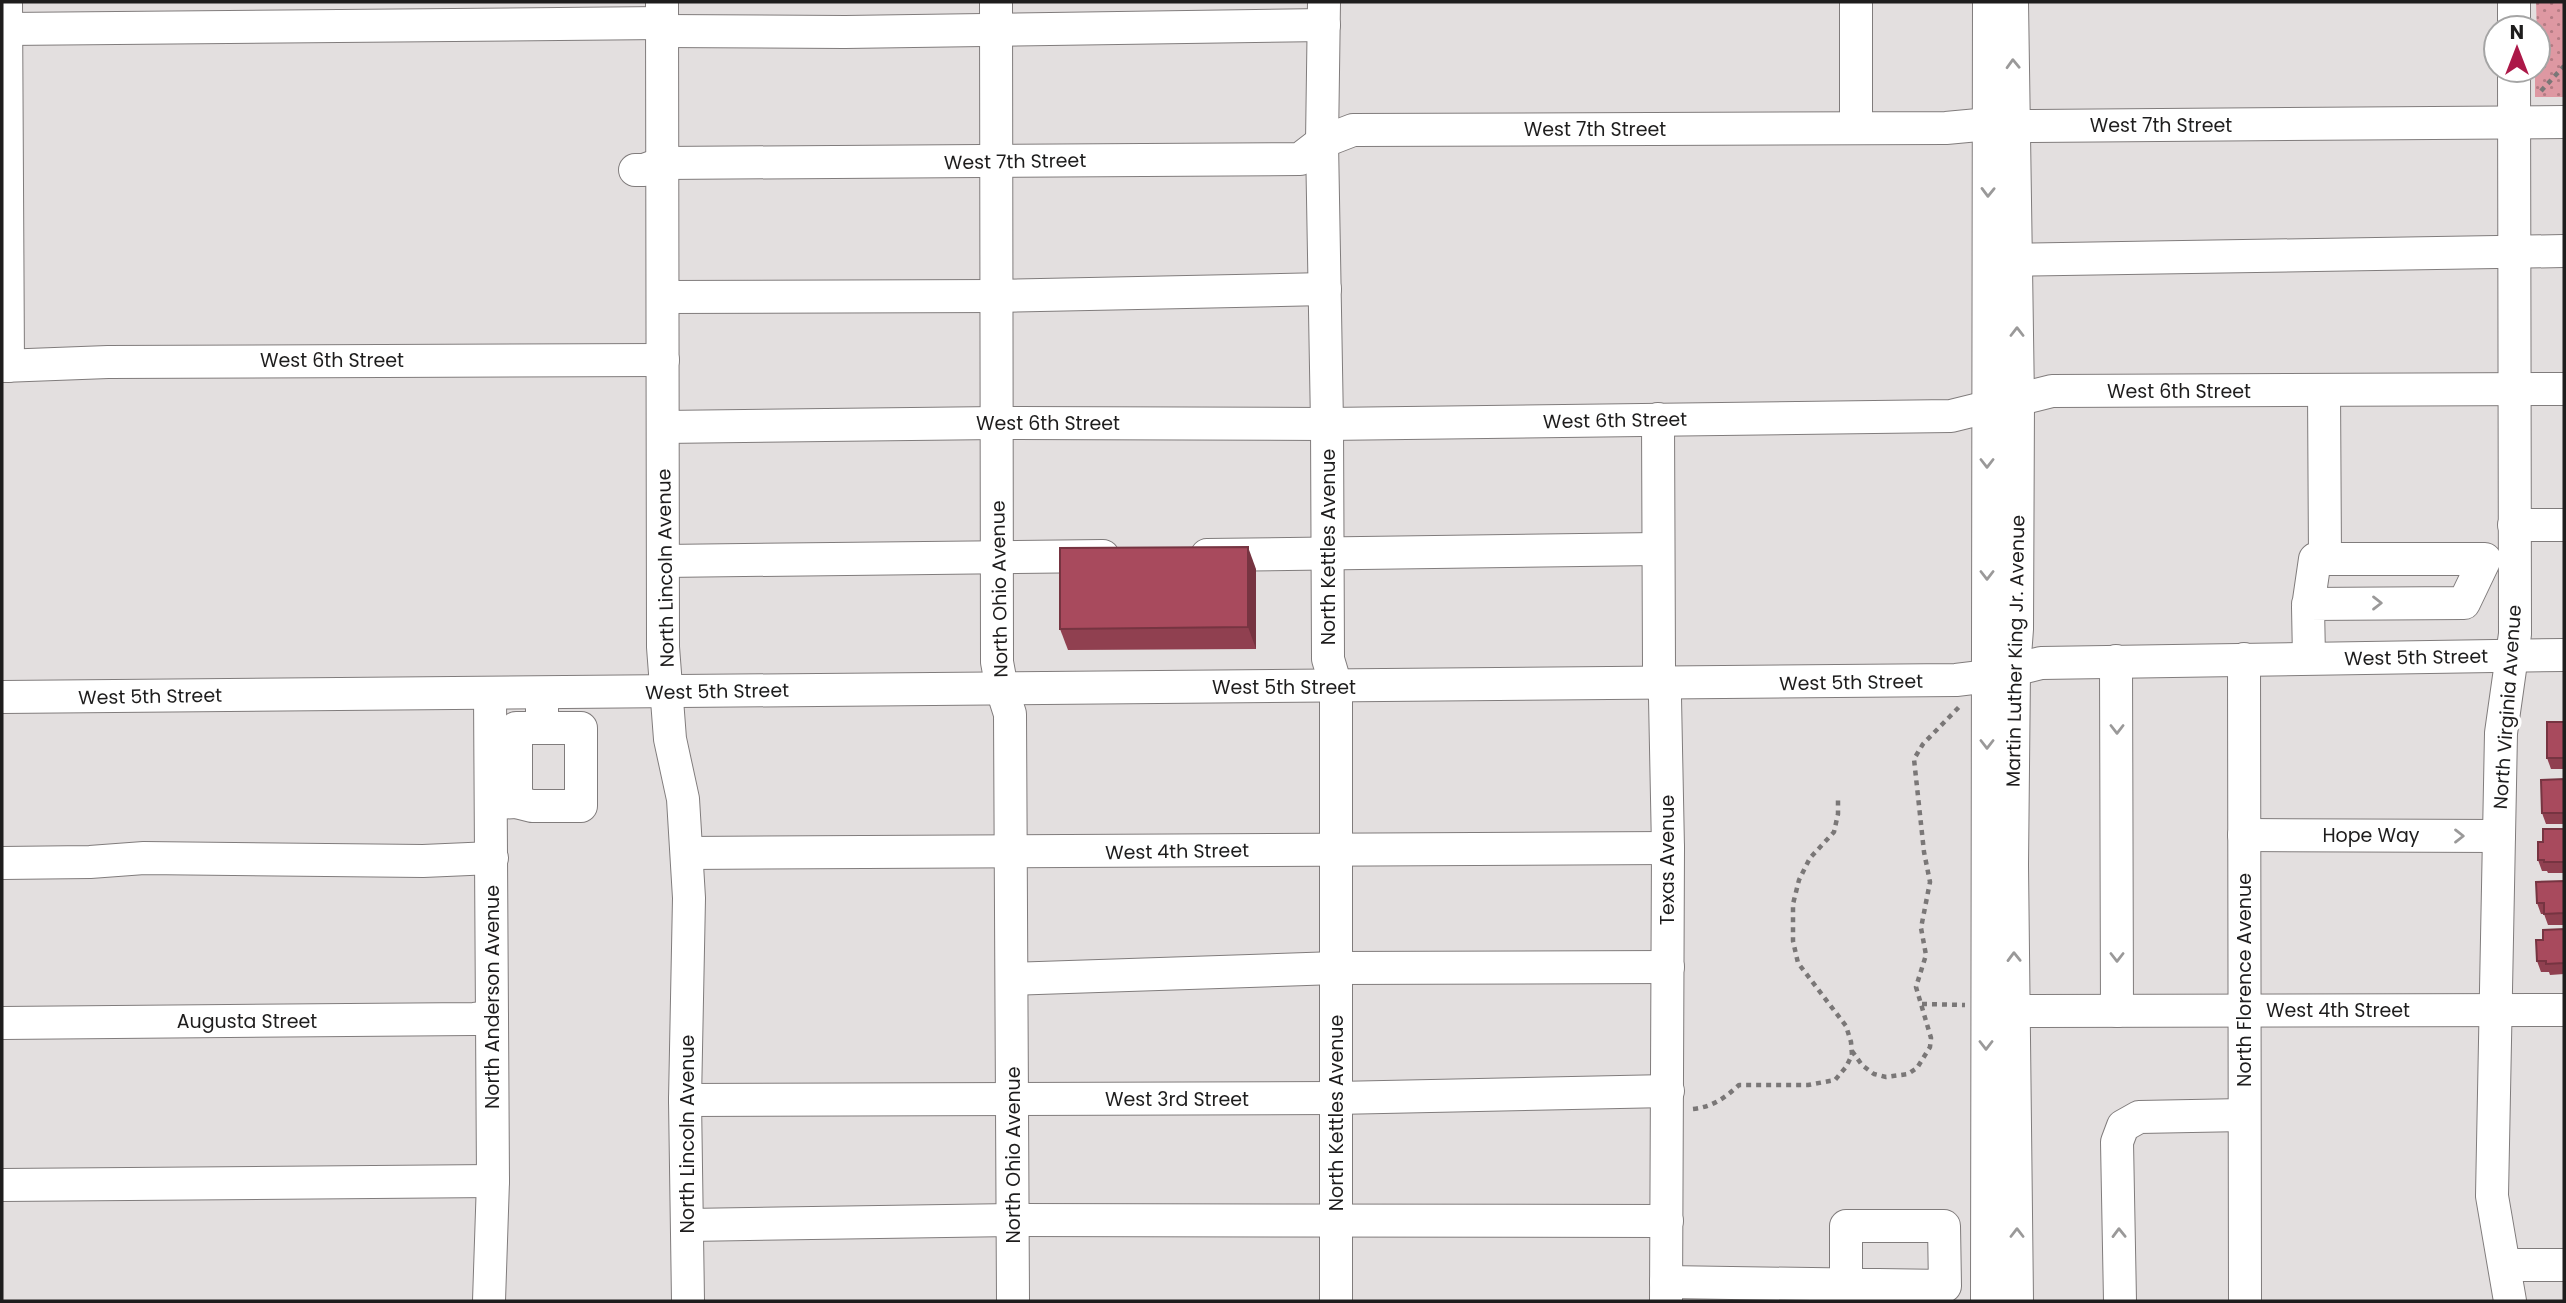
<svg xmlns="http://www.w3.org/2000/svg" width="2566" height="1303" viewBox="0 0 2566 1303" font-family="Poppins,sans-serif">
<defs>
<pattern id="park-dots" width="8" height="8" patternUnits="userSpaceOnUse" patternTransform="scale(1.75)"><rect width="8" height="8" fill="#de98a2"/><path d="M2 2h.1M6 6h.1" fill="none" stroke="#b37b83" stroke-width="1.8" stroke-linecap="round"/></pattern>
</defs>
<rect width="100%" height="100%" fill="#e3dfdf"/>
<path fill="url(#park-dots)" d="M2536,2H2564V97H2535V70H2538Z"/>
<g fill="none" stroke-linecap="round" stroke-linejoin="round">
<defs>
<g id="minor">
<path d="M6,2L8,366"/>
<path d="M662,2L663,647L670,739L683,799L689,898L685,1100L688,1301"/>
<path d="M996,2L997,662L1002,689L1010,714L1013,1301"/>
<path d="M1324,2L1322,142L1327,424L1328,659L1336,686V1301"/>
<path d="M2012,2L2018,400L2017,629L2014,669L2012,865L2017,1301"/>
<path d="M2514,28V2"/>
<path d="M6,29L662,23"/>
<path d="M662,31L845,32L1324,25"/>
<path d="M1856,128V2"/>
<path d="M635,170H644L663,163L1300,159L1322,142L1353,130L1946,128L1989,124L2029,126L2564,122"/>
<path d="M1996,260L2564,251"/>
<path d="M664,297L997,296L1325,289"/>
<path d="M2,366L108,362L663,360"/>
<path d="M2324,390L2325,559"/>
<path d="M1658,419L1659,668L1665,698L1668,848L1666,1301"/>
<path d="M663,427L997,423L1327,424L1951,416L2052,391L2564,389"/>
<path d="M2514,525H2564"/>
<path d="M1207,555L1657,549"/>
<path d="M663,561L1103,556"/>
<path d="M2308,604L2464,603L2485,559H2315L2308,607L2309,658"/>
<path d="M2244,659L2245,1301"/>
<path d="M2116,661L2117,1011"/>
<path d="M2,697L1956,680L1989,676L2041,663L2564,655"/>
<path d="M516,802L532,806H581V728H542"/>
<path d="M496,803L516,802V728H542V707"/>
<path d="M2244,835L2499,836"/>
<path d="M687,853L1668,848"/>
<path d="M2,863L90,862L144,858L423,861L492,858"/>
<path d="M1012,979L1336,968L1668,967"/>
<path d="M1994,1011L2564,1010"/>
<path d="M2,1023L474,1019L492,1017"/>
<path d="M685,1100L1336,1098L1668,1091"/>
<path d="M2,1185L493,1181"/>
<path d="M688,1225L1013,1220L1667,1221"/>
<path d="M2505,1265H2564"/>
<path d="M1666,1282L1945,1286L1944,1226H1846V1301"/>
<path d="M489,1301L493,1181L490,693"/>
<path d="M1987,1301L1989,2"/>
<path d="M2120,1301L2117,1142L2123,1126L2139,1117L2244,1115"/>
<path d="M2510,1301L2492,1196L2501,733L2515,634L2514,70"/>
</g>
</defs>
<use href="#minor" stroke="#807c7c" stroke-width="34"/>
<g stroke="#7a7777" stroke-width="4.5" stroke-dasharray="5 5" stroke-linecap="butt">
<path d="M2541,91L2564,66"/>
<path d="M1922,1004L1965,1005"/>
<path d="M1852,1051L1862,1065L1874,1074L1886,1077L1908,1074L1917,1068L1930,1047L1931,1038L1916,987L1926,955L1921,928L1930,882L1924,852L1914,759L1923,744L1960,706"/>
<path d="M1693,1109C1712,1107 1725,1098 1739,1085H1808L1835,1080L1846,1067L1852,1055L1851,1042L1846,1026L1798,963L1793,941V904L1799,880L1810,858L1834,832L1838,814V796"/>
</g>
<use href="#minor" stroke="#fff" stroke-width="32"/>
</g>
<g fill="#904050">
<path d="M1256,569V649L1068,650L1060,629Z"/>
<path d="M2564,722V769H2551L2547,758Z"/>
<path d="M2564,779V824H2546L2542,813Z"/>
<path d="M2564,829V873H2548L2547,871H2542L2538,860L2543,842Z"/>
<path d="M2564,881V925H2548L2544,914H2541L2537,903Z"/>
<path d="M2564,929V974L2550,975L2549,972H2541L2537,961L2543,940Z"/>
</g>
<path fill="#763441" d="M1248,547L1256,569V649L1248,627Z"/>
<g fill="#a84a5d" stroke="#763441" stroke-width="2">
<path d="M1248,547V627L1060,629V548Z"/>
<rect x="2547" y="722" width="17" height="36"/>
<path d="M2564,779V813H2542L2541,780Z"/>
<path d="M2543,829H2564V862H2544V860H2538V842H2543Z"/>
<path d="M2564,881V913L2544,914V903H2537L2536,882Z"/>
<path d="M2564,929V963L2546,964V961H2537L2536,940H2543V930Z"/>
</g>
<defs><path id="oneway-chevron" d="M-2-3.5L2.5 0L-2 3.5" fill="none" stroke-width="1.6" stroke-linecap="round" stroke-linejoin="round" transform="scale(1.75)"/></defs>
<g stroke="#9a9999">
<use href="#oneway-chevron" transform="translate(2013 64) rotate(-92)"/>
<use href="#oneway-chevron" transform="translate(1988 192) rotate(91)"/>
<use href="#oneway-chevron" transform="translate(2017 332) rotate(-90)"/>
<use href="#oneway-chevron" transform="translate(1987 463) rotate(90)"/>
<use href="#oneway-chevron" transform="translate(1987 575) rotate(90)"/>
<use href="#oneway-chevron" transform="translate(2377 603)"/>
<use href="#oneway-chevron" transform="translate(2117 729) rotate(90)"/>
<use href="#oneway-chevron" transform="translate(1987 744) rotate(90)"/>
<use href="#oneway-chevron" transform="translate(2459 836)"/>
<use href="#oneway-chevron" transform="translate(2014 957) rotate(-91)"/>
<use href="#oneway-chevron" transform="translate(2117 957) rotate(90)"/>
<use href="#oneway-chevron" transform="translate(1986 1045) rotate(90)"/>
<use href="#oneway-chevron" transform="translate(2017 1233) rotate(-90)"/>
<use href="#oneway-chevron" transform="translate(2119 1233) rotate(-91)"/>
</g>
<g text-anchor="middle" stroke-width="7" stroke-linejoin="round" paint-order="stroke">
<g font-size="19" fill="#1e1d1d" stroke="#fff">
<text x="2161" y="132">West 7th Street</text>
<text x="1595" y="136">West 7th Street</text>
<text transform="translate(1015 161) rotate(-1)" y="7">West 7th Street</text>
<text x="332" y="367">West 6th Street</text>
<text x="2179" y="398">West 6th Street</text>
<text transform="translate(1615 420) rotate(-1)" y="7">West 6th Street</text>
<text x="1048" y="430">West 6th Street</text>
<text transform="translate(1328 547) rotate(-90)" y="7">North Kettles Avenue</text>
<text transform="translate(665 568) rotate(-91)" y="7">North Lincoln Avenue</text>
<text transform="translate(999 589) rotate(-91)" y="7">North Ohio Avenue</text>
<text transform="translate(2015 651) rotate(-89)" y="7">Martin Luther King Jr. Avenue</text>
<text transform="translate(2416 657) rotate(-1)" y="7">West 5th Street</text>
<text transform="translate(1851 682) rotate(-1)" y="7">West 5th Street</text>
<text x="1284" y="694">West 5th Street</text>
<text transform="translate(717 691) rotate(-1)" y="7">West 5th Street</text>
<text transform="translate(150 696) rotate(-1)" y="7">West 5th Street</text>
<text transform="translate(2507 707) rotate(-86)" y="7">North Virginia Avenue</text>
<text x="2371" y="842">Hope Way</text>
<text transform="translate(1177 851) rotate(-1)" y="7">West 4th Street</text>
<text transform="translate(1667 860) rotate(-90)" y="7">Texas Avenue</text>
<text transform="translate(2244 980) rotate(-90)" y="7">North Florence Avenue</text>
<text transform="translate(492 997) rotate(-90)" y="7">North Anderson Avenue</text>
<text x="2338" y="1017">West 4th Street</text>
<text x="247" y="1028">Augusta Street</text>
<text x="1177" y="1106">West 3rd Street</text>
<text transform="translate(1336 1113) rotate(-90)" y="7">North Kettles Avenue</text>
<text transform="translate(687 1134) rotate(-90)" y="7">North Lincoln Avenue</text>
<text transform="translate(1013 1155) rotate(-90)" y="7">North Ohio Avenue</text>
</g>
</g>
<rect width="2566" height="1303" fill="none" stroke="#1e1d1d" stroke-width="7"/>
<g transform="translate(2517 49)"><circle r="33" fill="#ffffff" stroke="#a5a5a5" stroke-width="2"/>
<path d="M0-5L12 26L0 18L-12 26Z" fill="#ac1848"/>
<text y="-10" font-size="19" font-weight="bold" text-anchor="middle" fill="#1e1d1d">N</text>
</g>
</svg>
